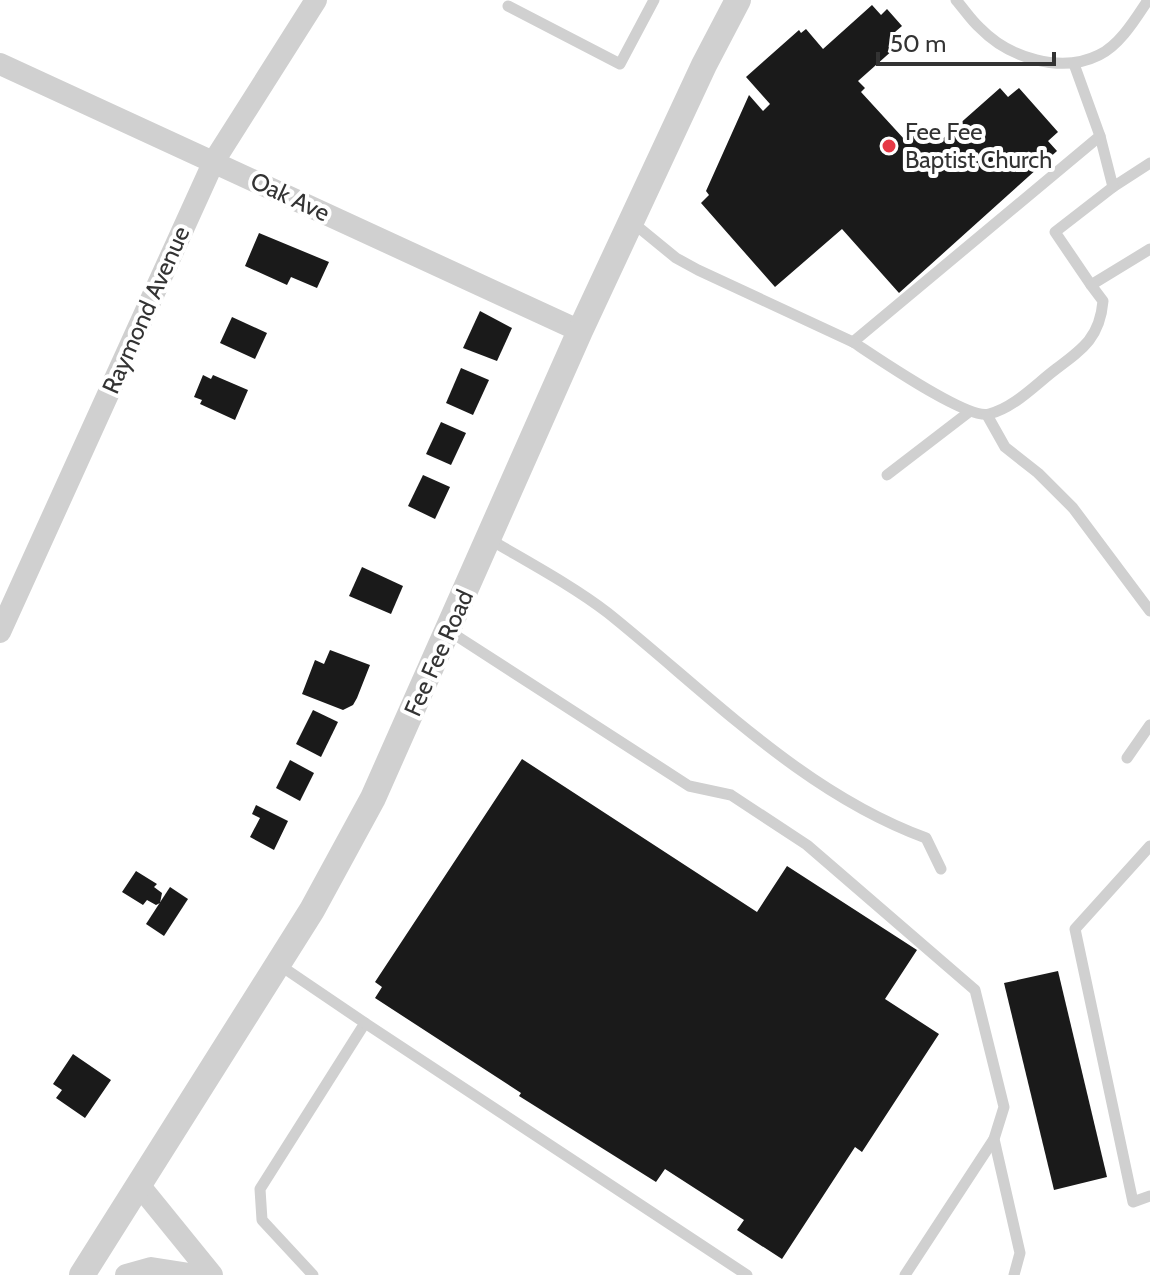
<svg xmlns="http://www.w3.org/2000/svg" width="1150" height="1275" viewBox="0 0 1150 1275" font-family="Cabin,sans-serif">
<rect width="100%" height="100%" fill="#fff"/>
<g fill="#1a1a1a">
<path d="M872,5L881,15L887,9L902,26L895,32L903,41L858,81L865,88L861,92L905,140L919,129L925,136L930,131L939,142L1000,88L1008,97L1019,88L1058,132L1048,141L1057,151L899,293L842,229L775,287L701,203L709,195L706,191L749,95L763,111L770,104L746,77L799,30L801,33L806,29L823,49Z"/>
<path d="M259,233L329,262L317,288L291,277L287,285L245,266Z"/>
<path d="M480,311L512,328L497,361L463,348Z"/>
<path d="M232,317L267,333L255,359L220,343Z"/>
<path d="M461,368L489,380L473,415L446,403Z"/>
<path d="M203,375L211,379L213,375L248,390L235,420L200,404L202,400L194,397Z"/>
<path d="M441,422L466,433L451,465L426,454Z"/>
<path d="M423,475L450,487L435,519L408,506Z"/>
<path d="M362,567L403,586L391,614L349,596Z"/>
<path d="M330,650L370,665L357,698L353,705L343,710L302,694L315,660L324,664Z"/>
<path d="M313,710L338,722L321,757L296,744Z"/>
<path d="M522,759L757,912L787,866L917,950L885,999L939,1034L862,1152L855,1147L782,1259L737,1230L744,1220L665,1169L656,1182L519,1096L521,1093L375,998L382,987L375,982Z"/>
<path d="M290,760L314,773L300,801L276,788Z"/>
<path d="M256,805L288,821L274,850L250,837L260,818L252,814Z"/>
<path d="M136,871L157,884L154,887L162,893L160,903L156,905L147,900L143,905L122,892Z"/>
<path d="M170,887L188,899L164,936L146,924Z"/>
<path d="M1058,971L1107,1177L1054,1190L1004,983Z"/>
<path d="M73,1054L111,1080L85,1118L56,1098L62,1090L53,1084Z"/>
</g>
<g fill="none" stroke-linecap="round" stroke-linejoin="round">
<g stroke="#d0d0d0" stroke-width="11">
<path d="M956,0C964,9 971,20 980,28C1009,58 1061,74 1099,55C1120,45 1136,18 1148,0"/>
<path d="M508,6L620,64L654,0"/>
<path d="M1100,136L1113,187L1150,163"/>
<path d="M632,222L676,258L698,270L853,342L1100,136L1074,64"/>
<path d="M1091,285L1055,232L1113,187"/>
<path d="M853,342C876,357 967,420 989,414C1014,408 1036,384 1056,369C1083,349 1100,337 1103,301L1091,285L1150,249"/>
<path d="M987,415L1005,447L1038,473L1073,508L1150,611"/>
<path d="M887,475L969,412"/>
<path d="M489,539C528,562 573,586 608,613C709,694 803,793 926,838L941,869"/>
<path d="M449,631L689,786L731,795L807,845L975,990L1004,1107L994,1139L1020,1253L1014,1275"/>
<path d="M1127,758L1150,725"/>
<path d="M1150,846L1075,929L1133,1202L1150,1196"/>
<path d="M278,964L365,1023L260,1189L262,1220L313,1275"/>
<path d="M365,1023L747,1275"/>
<path d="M905,1275L994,1139"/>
</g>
<g stroke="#d0d0d0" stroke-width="22">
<path d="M0,64L580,331"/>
<path d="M0,632L214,161L316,0"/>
<path d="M139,1185L212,1275"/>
<path d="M126,1275L151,1268L196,1275"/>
</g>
<path stroke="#d0d0d0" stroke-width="26" d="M82,1275L312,910L373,798L580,331L704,65L738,0"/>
</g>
<circle fill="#e63946" stroke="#fff" stroke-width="3" cx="889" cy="146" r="8"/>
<g text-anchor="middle" stroke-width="8" stroke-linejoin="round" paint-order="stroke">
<g font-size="24" fill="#333" stroke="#fff" text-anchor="start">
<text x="905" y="140">Fee Fee<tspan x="905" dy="28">Baptist Church</tspan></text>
</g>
<g font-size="24" fill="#333" stroke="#fff">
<text transform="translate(290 197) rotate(25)" y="8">Oak Ave</text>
<text transform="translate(146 310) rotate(-66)" y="8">Raymond Avenue</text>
<text transform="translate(439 653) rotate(-66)" y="8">Fee Fee Road</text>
</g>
</g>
<path d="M878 52v12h176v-12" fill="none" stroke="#333333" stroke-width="4"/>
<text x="890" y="52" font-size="24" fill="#333333" stroke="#ffffff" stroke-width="6" paint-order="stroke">50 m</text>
</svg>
